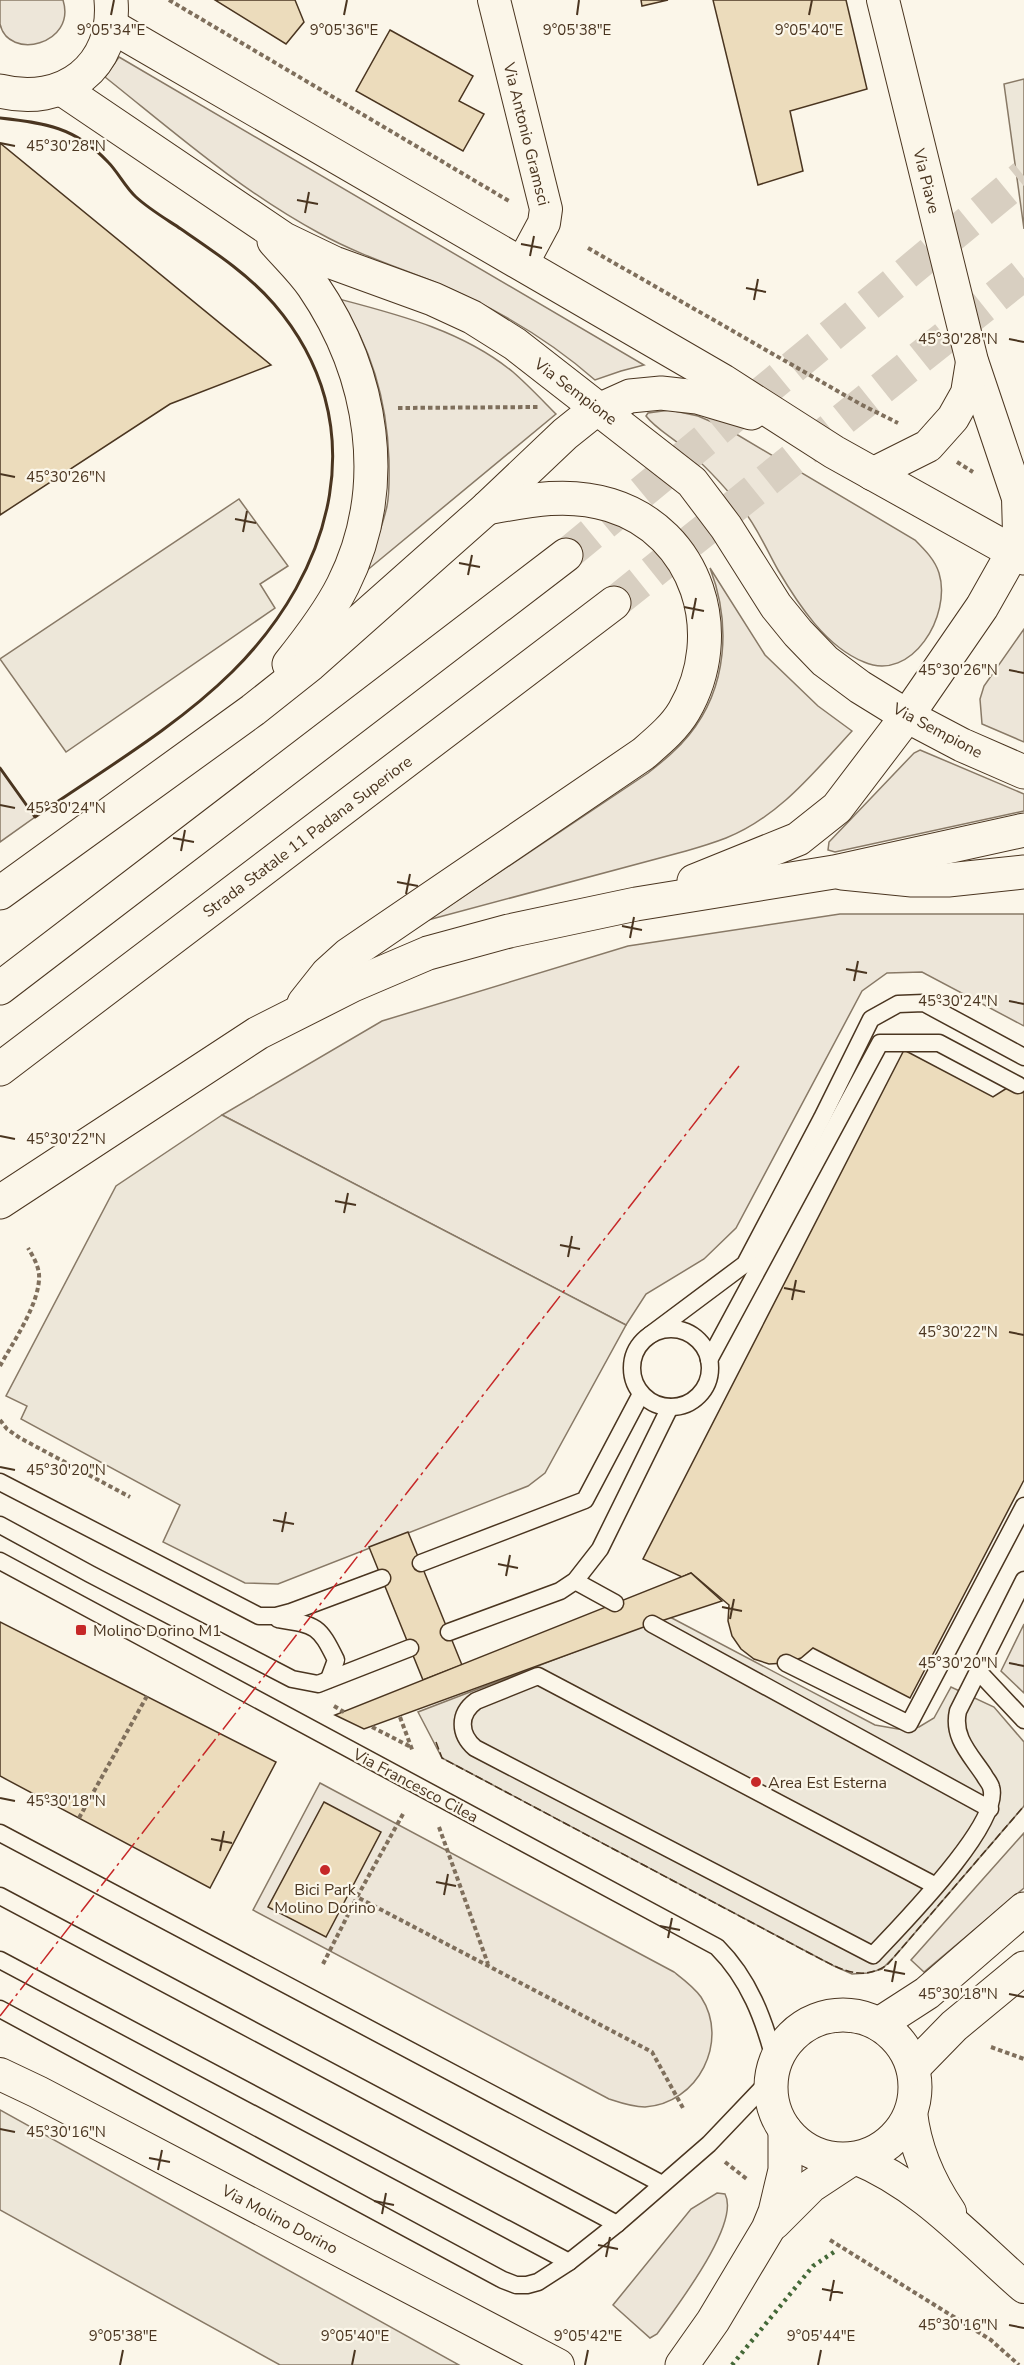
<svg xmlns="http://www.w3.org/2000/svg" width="1024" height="2365" viewBox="0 0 1024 2365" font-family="'Nunito Sans',sans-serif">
<rect width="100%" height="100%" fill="#fbf6e9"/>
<g fill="#ede6d9" stroke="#887966" stroke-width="1.5">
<path d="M0,0H63C77,45 8,61 0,24C0,17 0,7 0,0Z"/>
<path d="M119,57L644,365L621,371L595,380C546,337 492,306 432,281C394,266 355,253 319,233C241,191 174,132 105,77Z"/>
<path d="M339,299C400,315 463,331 513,372C528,385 542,400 556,414L365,572C373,550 382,529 387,506C390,491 389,475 389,460C387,401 372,348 339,299Z"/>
<path d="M670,410L698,416L726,428L915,540C925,550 935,560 939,573C952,615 912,683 864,662C826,647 798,604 778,570C766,549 757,526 741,507C724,486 705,465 684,448C672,437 656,429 646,416L648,413Z"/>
<path d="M710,568L765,655L818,706L852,731C815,771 779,817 726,838C713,843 700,847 686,851L428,920L648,773C663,761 677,750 689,735C728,687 731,623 710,568Z"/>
<path d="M1024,629V742L982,724L980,699L984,686Z"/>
<path d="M920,750L1024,794V811L835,852L828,850L829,842L914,753Z"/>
<path d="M0,768L35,817L0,842Z"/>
<path d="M840,914H1024V1026L922,972L887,973L862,991L736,1228L704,1259L646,1294L626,1325L222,1115L382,1021L628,946Z"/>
<path d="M1024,1624V1693L1001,1671Z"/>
<path d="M320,1783L674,1972C683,1979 694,1987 701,1997C730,2041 698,2104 645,2107C632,2107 621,2103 609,2099L253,1910Z"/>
<path d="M1024,1833V1888L924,1972L911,1960Z"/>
<path d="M717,2193L725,2194C740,2222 682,2299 665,2323L657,2334L650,2338L613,2305L691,2209Z"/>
</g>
<g fill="#ede7d9" stroke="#887966" stroke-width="1.5">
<path d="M1024,79V229L1004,84Z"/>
<path d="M239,499L288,566L260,584L275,608L66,752L0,659Z"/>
<path d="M222,1115L626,1325L545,1473L528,1486L278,1584L245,1583L163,1542L180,1505L21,1419L27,1406L6,1396L116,1186Z"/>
<path d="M668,1616L875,1725L898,1729L919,1727L934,1718L951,1687L994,1707L1024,1742V1806L895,1956L882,1969L868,1973L852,1974L834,1966L442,1758L418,1712Z"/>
<path d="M0,2110L459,2365H280L0,2210Z"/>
</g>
<g fill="#ecdcbc" stroke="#4a3520" stroke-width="1.5">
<path d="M215,0H295L304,22L286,44Z"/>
<path d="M641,0H668L642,6Z"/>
<path d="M713,0H846L867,89L790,111L803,171L758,185Z"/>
<path d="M390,30L473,76L459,101L484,114L463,151L356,91Z"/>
<path d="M0,143L271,365L170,404L0,515Z"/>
<path d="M904,1050L993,1097L1007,1088L1024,1083V1480L910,1698L813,1648L801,1658L786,1663L769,1664L754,1659L741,1649L732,1636L728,1621L729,1605L691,1573L682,1577L643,1559Z"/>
<path d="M408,1532L462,1665L423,1680L369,1547Z"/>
<path d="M691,1573L722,1601L652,1624L364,1729L335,1715Z"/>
<path d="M0,1622L276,1762L210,1888L0,1776Z"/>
<path d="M324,1802L381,1832L326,1937L268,1907Z"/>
</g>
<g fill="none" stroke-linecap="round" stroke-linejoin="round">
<g stroke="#d8cfc1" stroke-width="33" stroke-dasharray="33 16" stroke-linecap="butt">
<path d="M566,555L1024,176"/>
<path d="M614,603L1024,274"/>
</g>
<defs>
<g id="service">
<circle cx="671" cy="1368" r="39"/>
<path d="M650,1335L745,1264L822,1118L871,1019L898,1004L924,1003L1024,1057"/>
<path d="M709,1360L880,1043H939L1018,1085"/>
<path d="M0,1482L259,1616H276L291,1612L382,1578"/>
<path d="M0,1525L90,1574L292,1679L318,1684L410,1648"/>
<path d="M0,1561L717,1947C749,1979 764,2019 775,2062"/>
<path d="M421,1563L585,1500L641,1394"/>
<path d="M575,1581L615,1603"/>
<path d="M278,1619C316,1625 319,1625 336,1660L329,1679"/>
<path d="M652,1624L990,1809"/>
<path d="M449,1632L560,1591L575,1581L600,1549L670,1407"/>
<path d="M786,1663L909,1724L1024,1506"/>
<path d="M978,1671L1024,1720"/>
<path d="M0,1833L662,2184"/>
<path d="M936,1886L538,1676L476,1701C458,1714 459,1734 475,1748L873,1955C899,1927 1003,1823 991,1787C990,1783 986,1779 984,1775C970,1754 952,1737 958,1711L1024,1580"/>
<path d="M0,1896L617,2224"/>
<path d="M0,1960L569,2262"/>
<path d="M0,2009L503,2280L516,2285H527L538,2282L569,2262L617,2224L709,2144L771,2079"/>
</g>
<g id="minor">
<path d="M494,0L546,209L544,223L522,264"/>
<path d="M883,0L972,361L1018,498L1019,533L1013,552"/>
<path d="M872,474L928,446L953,418L967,393L972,362"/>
<path d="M0,2074L38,2092L558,2365"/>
<path d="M911,2112C915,2149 929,2181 950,2212"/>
<path d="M855,2158C922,2185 971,2241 1024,2287"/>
</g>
<g id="tertiary">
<path d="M842,873L912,880H948L1024,872"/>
<circle cx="843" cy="2087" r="72"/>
<path d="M879,2024L927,1993L1024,1909"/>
<path d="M913,2068L954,2026L1024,1968"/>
<path d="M774,2223L811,2186L852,2159"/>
<path d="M682,2365L713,2321L768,2229L775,2212L785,2170V2130"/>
</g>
<g id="primary">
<path d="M111,26L723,381L834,452L1024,558"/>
<path d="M62,89L284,239L334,263L433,299L472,317L515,344L692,482L726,527L776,606L798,633L825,661L860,687L907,716L962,745L1024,772"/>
<path d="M0,91C63,107 117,67 111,0"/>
<path d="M274,241C287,256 302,270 313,286C373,374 392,487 343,585C329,613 309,639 289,664"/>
<path d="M694,881L798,839L837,808L907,716L982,607L1013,552"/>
<path d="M0,893L253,710L311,664L487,508L565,434L590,414L630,396L661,393L697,397L751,413"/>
<path d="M304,1003L327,974L348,955L643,754C658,741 674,728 684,711C729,634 698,532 610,505C569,492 529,500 487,508"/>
<path d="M0,1202L258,1033L353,985L428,953L509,931L636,904L834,872L1024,830"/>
</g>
<g id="trunk">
<path d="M0,988L566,555"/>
<path d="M0,1069L614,603"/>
</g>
</defs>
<use href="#service" stroke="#4a3520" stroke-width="19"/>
<use href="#minor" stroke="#4a3520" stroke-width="34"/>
<use href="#tertiary" stroke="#4a3520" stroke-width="35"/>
<use href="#primary" stroke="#4a3520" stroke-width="35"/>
<use href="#trunk" stroke="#4a3520" stroke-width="35"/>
<g stroke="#7f6f5c" stroke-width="4" stroke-dasharray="4.5 3" stroke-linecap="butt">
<path d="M169,0L509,201"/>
<path d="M588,248L862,405L898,423"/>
<path d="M398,408L538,407"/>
<path d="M957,462L973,472"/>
<path d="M0,1366C13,1342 41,1302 39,1274C38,1265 33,1256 28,1248"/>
<path d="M0,1420L7,1429L20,1438L130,1497"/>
<path d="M334,1706L344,1712"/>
<path d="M400,1717L413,1752"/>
<path d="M372,1727L411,1747"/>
<path d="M403,1814L357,1897L652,2052L683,2108"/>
<path d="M79,1818L147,1696"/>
<path d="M439,1827L488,1964"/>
<path d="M323,1964L357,1897"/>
<path d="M991,2047L1024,2059"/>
<path d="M725,2162L748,2180"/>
<path d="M830,2240L991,2340L1019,2365"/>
</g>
<use href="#service" stroke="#fbf6e9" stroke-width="16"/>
<use href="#minor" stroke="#fbf6e9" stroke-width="32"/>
<use href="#tertiary" stroke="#fbf6e9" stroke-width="33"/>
<use href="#primary" stroke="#fbf6e9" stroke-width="33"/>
<use href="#trunk" stroke="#fbf6e9" stroke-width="33"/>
<path stroke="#436837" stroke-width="4.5" stroke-dasharray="3 4.5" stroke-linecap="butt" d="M732,2365L813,2266L837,2250"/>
<path stroke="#4a3520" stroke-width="1.5" stroke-dasharray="8 3" stroke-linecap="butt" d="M436,1742L442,1758L811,1954C837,1967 861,1984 888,1964L1024,1806"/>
<path stroke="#4a3520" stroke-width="3" d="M0,118C45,123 75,127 108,162C118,172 125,187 136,197C149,209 166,219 181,229C213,251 248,274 274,304C376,423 334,571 232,672C174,729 101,771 35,817L0,768"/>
<path stroke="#c62828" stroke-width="1.5" stroke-dasharray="21 4.5 3 4.5" stroke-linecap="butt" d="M0,2016L739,1066"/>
</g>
<path fill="none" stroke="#4a3520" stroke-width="2" d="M111,15L114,0M344,15L347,0M577,15L579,0M809,15L812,0M0,143L15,146M297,200L318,204M305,213L309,192M521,244L542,248M530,256L534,236M746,288L766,292M754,300L758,279M1009,339L1024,342M0,474L15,477M235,519L256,523M243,532L247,511M459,563L480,567M468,575L472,555M684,607L704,611M692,619L696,598M1009,670L1024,673M0,805L15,808M173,838L194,842M181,851L185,830M397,882L418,886M406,894L410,874M622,926L642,930M630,938L634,917M846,969L867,973M854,981L858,961M1009,1001L1024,1004M0,1136L15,1139M335,1201L356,1205M344,1213L348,1193M560,1245L580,1249M568,1257L572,1236M784,1288L805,1292M792,1300L796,1280M1009,1332L1024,1335M0,1467L15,1470M273,1520L294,1524M282,1532L286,1512M498,1564L518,1568M506,1576L510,1555M722,1607L742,1611M730,1619L734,1599M1009,1663L1024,1666M0,1798L15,1801M211,1839L232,1843M220,1851L224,1831M436,1882L456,1886M444,1895L448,1874M660,1926L680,1930M668,1938L672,1918M884,1970L905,1974M892,1982L896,1961M1009,1994L1024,1997M0,2129L15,2132M149,2158L170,2162M158,2170L162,2150M374,2201L394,2205M382,2214L386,2193M598,2245L618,2249M606,2257L610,2237M822,2289L843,2293M830,2301L834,2280M1009,2325L1024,2328M120,2365L123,2350M352,2365L355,2350M585,2365L588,2350M818,2365L821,2350"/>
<g fill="#c62828" stroke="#fbf6e9" stroke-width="2">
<rect x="75" y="1624" width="12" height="12" rx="3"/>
<circle cx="756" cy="1782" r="6"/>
<circle cx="325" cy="1870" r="6"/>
</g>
<g text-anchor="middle" stroke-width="4.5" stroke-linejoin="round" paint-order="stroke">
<g font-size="16" fill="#4a3520" stroke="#fbf6e9">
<text transform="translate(527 134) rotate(76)" y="6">Via Antonio Gramsci</text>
<text transform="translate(927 181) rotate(76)" y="6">Via Piave</text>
<text transform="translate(576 391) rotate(37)" y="6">Via Sempione</text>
<text transform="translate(938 730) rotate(28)" y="6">Via Sempione</text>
<text transform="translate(307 836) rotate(-37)" y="6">Strada Statale 11 Padana Superiore</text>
<text transform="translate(416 1785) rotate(28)" y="6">Via Francesco Cilea</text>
<text transform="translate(280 2219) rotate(28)" y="6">Via Molino Dorino</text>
</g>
<g font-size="16" fill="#4a3520" stroke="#fbf6e9" text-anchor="start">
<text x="93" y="1636">Molino Dorino M1</text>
<text x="768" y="1788">Area Est Esterna</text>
<text x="325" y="1895" text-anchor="middle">Bici Park<tspan x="325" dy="18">Molino Dorino</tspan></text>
</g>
</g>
<g font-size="15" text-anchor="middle" fill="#4a3520" stroke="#fbf6e9" stroke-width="4.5" stroke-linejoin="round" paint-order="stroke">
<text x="111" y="35">9°05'34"E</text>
<text x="344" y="35">9°05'36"E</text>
<text x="577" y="35">9°05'38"E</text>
<text x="809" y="35">9°05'40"E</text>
<text x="66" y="151">45°30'28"N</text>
<text x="958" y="344">45°30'28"N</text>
<text x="66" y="482">45°30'26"N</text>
<text x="958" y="675">45°30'26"N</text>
<text x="66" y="813">45°30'24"N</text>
<text x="958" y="1006">45°30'24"N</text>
<text x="66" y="1144">45°30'22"N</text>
<text x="958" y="1337">45°30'22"N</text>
<text x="66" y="1475">45°30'20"N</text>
<text x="958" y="1668">45°30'20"N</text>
<text x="66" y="1806">45°30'18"N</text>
<text x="958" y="1999">45°30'18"N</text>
<text x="66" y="2137">45°30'16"N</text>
<text x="958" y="2330">45°30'16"N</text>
<text x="123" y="2341">9°05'38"E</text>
<text x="355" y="2341">9°05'40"E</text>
<text x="588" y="2341">9°05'42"E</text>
<text x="821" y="2341">9°05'44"E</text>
</g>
</svg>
